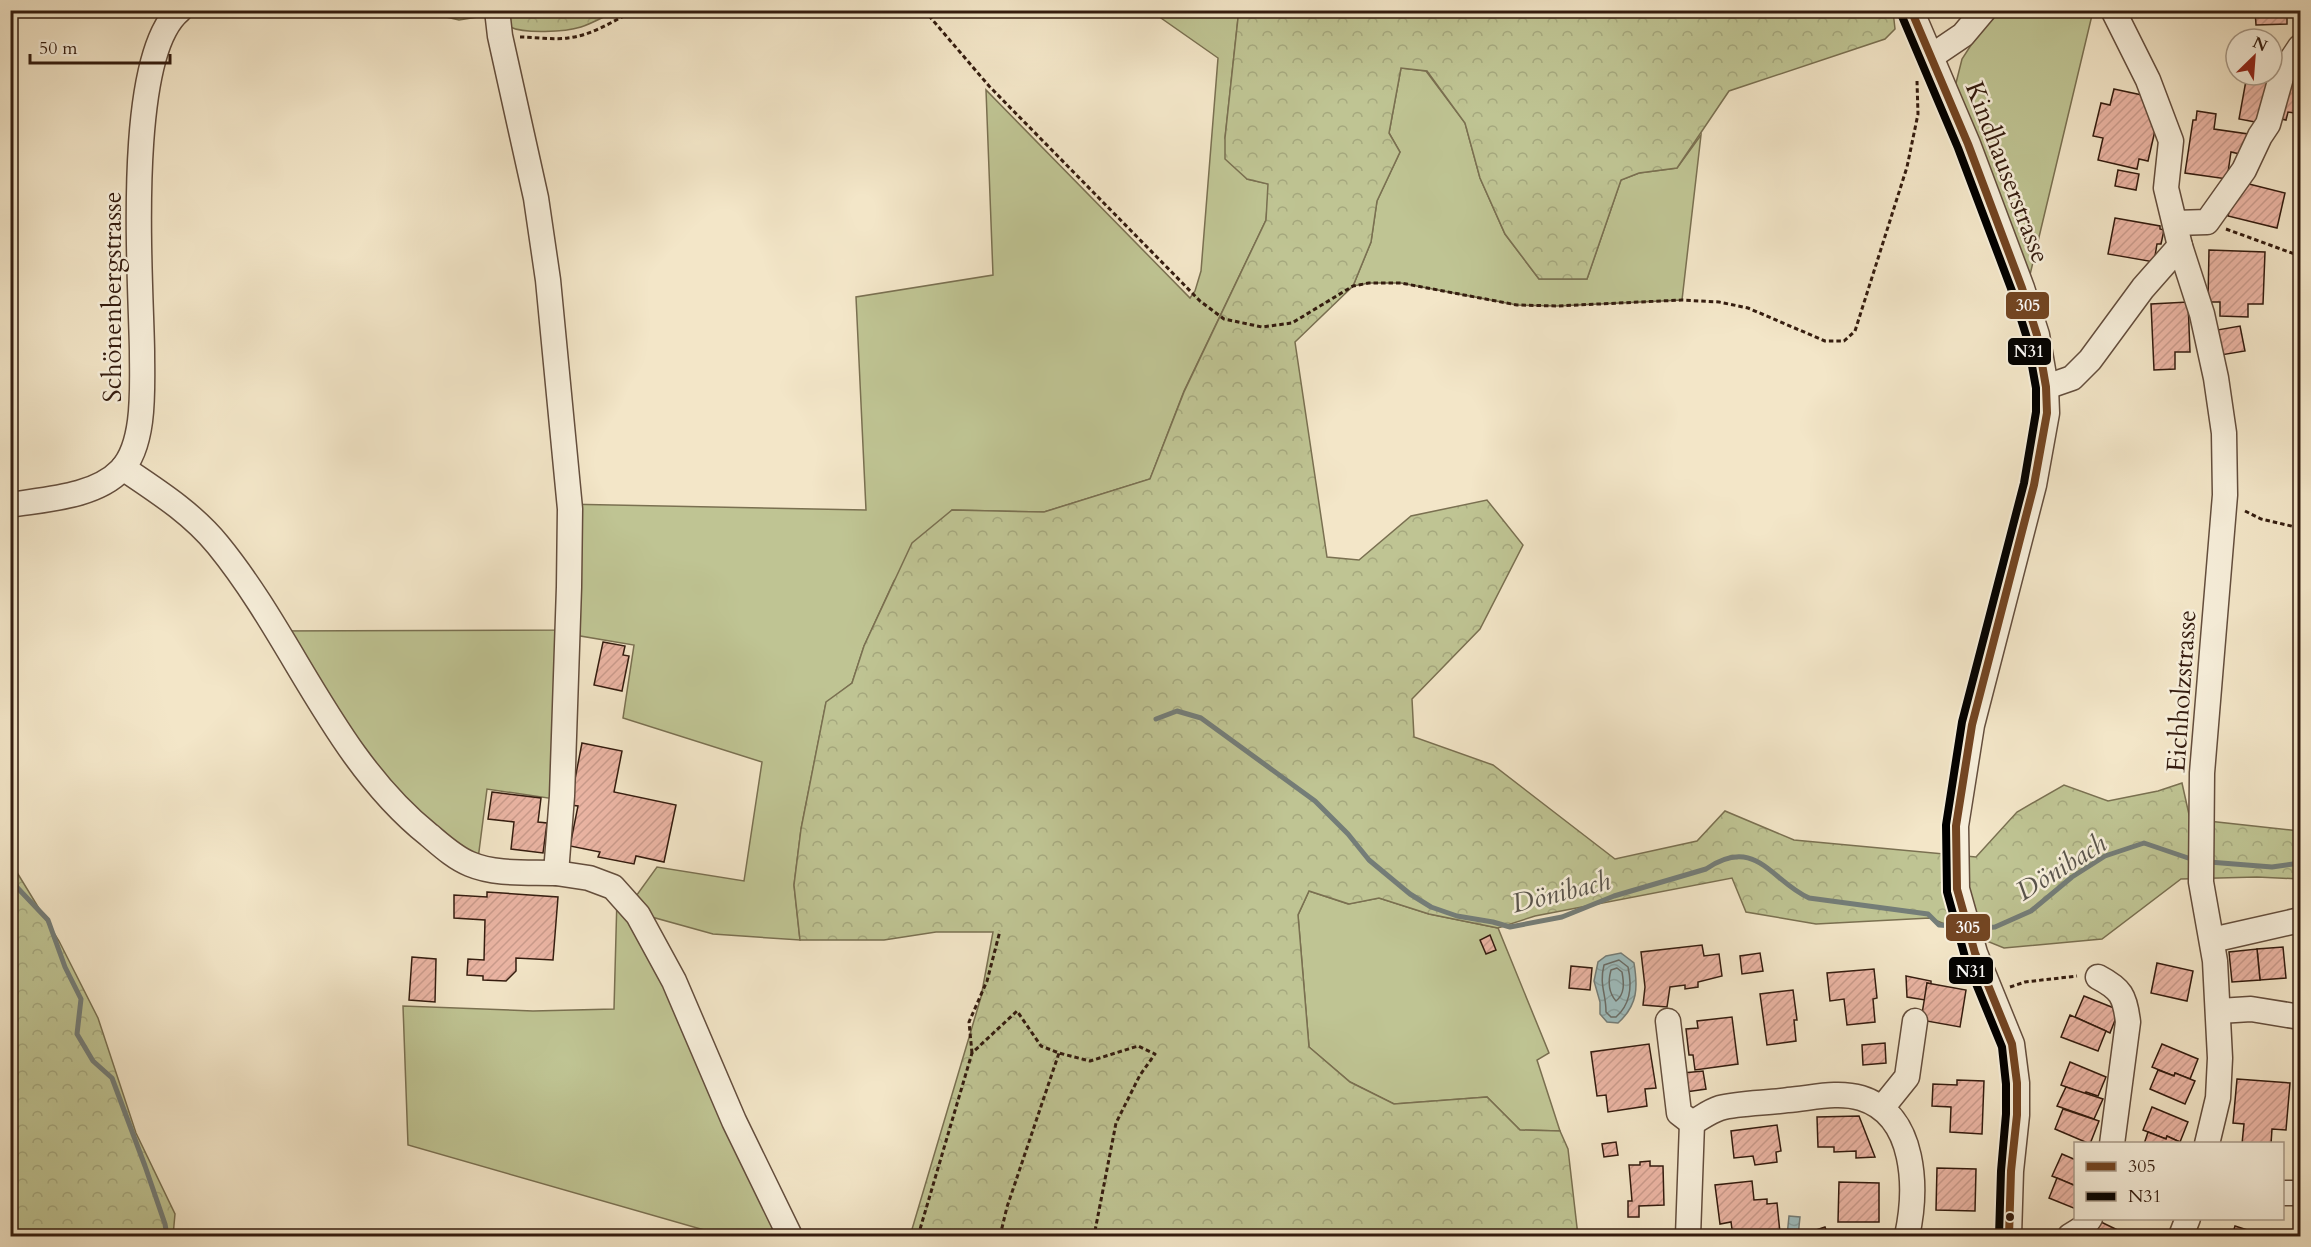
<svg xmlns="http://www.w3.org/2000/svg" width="2311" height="1247" viewBox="0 0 2311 1247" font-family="Cardo,serif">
<defs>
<pattern id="forest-crowns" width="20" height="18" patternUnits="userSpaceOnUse" patternTransform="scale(1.5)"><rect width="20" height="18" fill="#bfc493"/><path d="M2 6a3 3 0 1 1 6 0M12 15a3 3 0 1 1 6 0" fill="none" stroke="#a5a87e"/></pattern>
<pattern id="water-waves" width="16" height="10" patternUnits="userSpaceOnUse" patternTransform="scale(1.5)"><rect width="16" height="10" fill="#9ebdbe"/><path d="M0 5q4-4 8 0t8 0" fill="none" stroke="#89a2a2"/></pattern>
<pattern id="building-hatch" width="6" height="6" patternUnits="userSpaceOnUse" patternTransform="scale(1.5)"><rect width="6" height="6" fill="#ebb5a4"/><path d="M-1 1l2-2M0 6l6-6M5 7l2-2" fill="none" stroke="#ca9b8c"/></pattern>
</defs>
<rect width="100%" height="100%" fill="#f3e6c8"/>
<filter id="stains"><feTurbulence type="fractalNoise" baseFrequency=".00333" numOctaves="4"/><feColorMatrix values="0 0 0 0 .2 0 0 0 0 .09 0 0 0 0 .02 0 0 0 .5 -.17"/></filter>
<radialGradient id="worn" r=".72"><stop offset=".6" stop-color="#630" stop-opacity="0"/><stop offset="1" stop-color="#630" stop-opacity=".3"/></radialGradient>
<g fill="#bfc493" stroke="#7a7051" stroke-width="1.5">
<path d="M1151,11H1230L1238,18L1225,138L1247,179L1269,184L1266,220L1184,391L1150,479L1044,512L952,510L894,581L864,646L852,683L826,703L801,829L794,885L800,940L713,934L648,916L782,1236H725L408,1145L403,1006L533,1011L614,1009L617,897L634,899L657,867L744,881L762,762L623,718L634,645L574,635L568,801L487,789L477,867L410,825L267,631L560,630L562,504L866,510L856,297L993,275L986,90L1190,298L1195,291L1201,271L1218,58Z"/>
<path d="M1993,11H2093L2029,279L1955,87L1962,59Z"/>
<path d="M1401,68L1426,71L1465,123L1480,178L1505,234L1539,279H1587L1621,180L1639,173L1677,168L1701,135L1682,300L1557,306L1517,305L1401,283H1369L1353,286L1371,242L1377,201L1400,152L1389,133Z"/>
<path d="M1309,891L1348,904L1379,898L1429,914L1498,928L1549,1053L1537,1060L1560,1131L1520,1130L1487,1097L1394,1104L1350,1082L1309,1047L1298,915Z"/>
</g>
<g fill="url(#forest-crowns)" stroke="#7a7051" stroke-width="1.5">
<path d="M427,11H616C605,16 593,23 581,27C565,32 525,34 510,27L503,13L459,20L429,13Z"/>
<path d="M1230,11H1893L1895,29L1885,39L1729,91L1677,168L1639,173L1621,180L1587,279H1539L1505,234L1480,178L1465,123L1427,71L1401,68L1389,133L1400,152L1377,201L1371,242L1353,286L1295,342L1327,557L1359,560L1411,516L1487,500L1523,545L1480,629L1412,699L1414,737L1493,765L1615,859L1697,841L1725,811L1794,840L1976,857L2017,812L2064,785L2108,801L2158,791L2182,783L2190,819L2300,831V879L2257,877L2181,879L2102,939L2004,948L1930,918L1816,924L1746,912L1732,878L1535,916L1498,928L1429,914L1379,898L1349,904L1309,891L1298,915L1309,1047L1350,1082L1394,1104L1487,1097L1520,1130L1560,1131L1568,1149L1578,1236H910L981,997L993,932H936L884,940H800L794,885L801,829L826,702L852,683L864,646L912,543L952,510L1044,512L1150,479L1184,392L1266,220L1268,184L1247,179L1225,159V138L1238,18Z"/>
<path d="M10,861L59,941L98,1018L136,1133L175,1214L173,1236H11Z"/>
</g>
<g fill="url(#water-waves)" stroke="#747d78" stroke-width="1.5">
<path d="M1621,953L1634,963C1638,987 1638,1005 1618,1023L1607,1022L1600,1014V1002L1594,981L1598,962L1606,956Z"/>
<path d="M1789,1216L1800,1217L1798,1236H1787Z"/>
</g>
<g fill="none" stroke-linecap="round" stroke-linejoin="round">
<g stroke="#696c66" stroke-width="1.5">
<path d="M1619,960L1628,967C1632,985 1631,1004 1616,1017H1611L1606,1012C1606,993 1599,985 1604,965Z"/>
<path d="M1617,968L1622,972C1624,983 1625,994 1616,1001C1608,992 1608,981 1611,970Z"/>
</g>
<g stroke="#747d78" stroke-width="5">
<path d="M1156,719L1177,711L1201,718L1315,801L1348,834L1369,860L1410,894L1431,907L1457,916L1493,922L1510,927L1562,917L1614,896L1706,869C1756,835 1771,881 1809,898L1928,914L1939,925L1953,926"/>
<path d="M2209,862L2272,867L2300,863"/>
<path d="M10,880L48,920L65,967L81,999L77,1034L93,1061L112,1078L145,1166L165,1224L167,1236"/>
<path d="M1982,928L1995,927L2031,911L2072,877L2105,856L2144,843L2194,860"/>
</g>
</g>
<g fill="url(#building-hatch)" stroke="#341c0f" stroke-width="1.5">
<path d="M2255,10H2287V24L2256,25Z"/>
<path d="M2247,75H2272L2266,124L2239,119Z"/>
<path d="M2285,76L2300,79L2294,113L2288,112L2286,120L2276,118Z"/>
<path d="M2114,89L2151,97L2159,113L2148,161L2139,159L2137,169L2098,160L2103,138L2093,136L2101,103L2110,105Z"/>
<path d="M2197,111L2216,114L2214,129L2248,134L2244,155L2231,152L2227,179L2185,173L2193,120H2196Z"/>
<path d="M2118,170L2139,174L2136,190L2115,186Z"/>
<path d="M2245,183L2285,193L2277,228L2228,216L2235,188Z"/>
<path d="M2115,218L2160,226V229L2164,230L2161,244H2157L2154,262L2108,254Z"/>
<path d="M2209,250L2265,252L2263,304H2248V317L2220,316V302H2208Z"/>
<path d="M2188,302L2190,352H2175V369L2154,370L2151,304Z"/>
<path d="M2240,326L2245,351L2221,355L2217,330Z"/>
<path d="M603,642L625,646L623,655L629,656L622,691L594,685Z"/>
<path d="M582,743L622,751L614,792L676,805L664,862L636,856L634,864L598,857L600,852L570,846L578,806L570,805Z"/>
<path d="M492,792L541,798L538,822L547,823L543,853L511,849L514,822L488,819Z"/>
<path d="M487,892L558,897L553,960L516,958V971L506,981L483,980V976L467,975L468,959L484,960L485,920L454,918V895L487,897Z"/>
<path d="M1490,935L1496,950L1486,954L1480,940Z"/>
<path d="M1702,945L1704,956L1719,954L1722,976L1698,982V987L1685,989V985L1670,987L1667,1007L1643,1005L1645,987L1641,952Z"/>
<path d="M2283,947L2286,978L2260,980L2257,949Z"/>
<path d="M2257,949L2260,980L2232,982L2229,952Z"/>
<path d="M1760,953L1763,971L1742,974L1740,956Z"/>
<path d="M412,957L436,959L435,1002L409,1000Z"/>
<path d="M2157,963L2193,971L2187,1001L2151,993Z"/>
<path d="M1571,966L1592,968L1590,990L1569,988Z"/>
<path d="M1874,969L1877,998L1873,999L1875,1022L1847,1025L1844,999L1830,1001L1827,973Z"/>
<path d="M1906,976L1931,981V984L1927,983L1925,1000L1907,997Z"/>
<path d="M1927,983L1966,990L1960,1027L1921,1020Z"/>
<path d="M1793,990L1797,1020H1794L1796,1041L1767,1045L1760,994Z"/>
<path d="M2084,996L2119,1010L2110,1033L2075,1017Z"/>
<path d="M2070,1015L2106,1031L2098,1051L2061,1037Z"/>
<path d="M1732,1017L1738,1064L1695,1070L1693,1055H1689L1686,1029L1698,1028L1697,1021Z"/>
<path d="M1885,1043L1886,1063L1863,1065L1862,1045Z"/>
<path d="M1649,1044L1656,1088L1645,1089L1647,1106L1608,1112L1606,1095L1597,1096L1591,1052Z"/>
<path d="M2162,1044L2198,1059L2190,1079L2175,1073L2174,1076L2152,1067Z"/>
<path d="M2070,1062L2106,1077L2098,1096L2086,1092L2085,1094L2061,1085Z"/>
<path d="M2158,1070L2174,1076L2175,1073L2195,1081L2185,1104L2150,1089Z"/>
<path d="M1703,1071L1706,1089L1686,1092L1683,1073Z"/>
<path d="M2237,1079L2290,1083L2286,1130L2272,1129L2271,1144H2242L2244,1124L2233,1123Z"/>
<path d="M1957,1080L1984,1081L1982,1134L1950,1132L1951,1107L1932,1106L1933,1084L1957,1085Z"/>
<path d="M2066,1087L2103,1099L2094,1119L2057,1106Z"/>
<path d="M2152,1107L2188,1122L2180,1142L2167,1136L2166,1139L2143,1130Z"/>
<path d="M2063,1109L2099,1121L2090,1144L2055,1129Z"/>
<path d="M1859,1116L1875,1157L1856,1158V1151L1834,1152V1147H1818L1817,1117Z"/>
<path d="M1777,1125L1781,1151L1776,1152L1777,1162L1755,1165L1753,1156L1734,1158L1731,1131Z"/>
<path d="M2148,1132L2166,1139L2167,1136L2184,1144H2144Z"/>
<path d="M1616,1142L1618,1155L1604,1157L1602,1144Z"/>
<path d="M2062,1154L2076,1160V1186L2052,1176Z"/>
<path d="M1650,1161V1166H1663L1664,1205L1639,1206V1217H1628V1201H1632L1629,1165H1640V1162Z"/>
<path d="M1937,1168L1976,1169L1975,1211L1936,1210Z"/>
<path d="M2057,1178L2076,1186V1209L2049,1198Z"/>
<path d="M1752,1181L1754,1200L1767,1199V1204L1777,1203L1780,1233L1775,1234L1776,1236H1733L1731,1222L1720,1224L1715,1185Z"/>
<path d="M1839,1182L1879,1183V1222H1838Z"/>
<path d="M2101,1222L2130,1236H2093Z"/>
<path d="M2235,1226L2266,1236H2232Z"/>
<path d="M1825,1227L1828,1236H1815L1813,1231Z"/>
</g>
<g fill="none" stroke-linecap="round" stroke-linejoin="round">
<defs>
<g id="minor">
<path d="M1911,10L1968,144L2022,288L2037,335L2046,387L2047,413L2034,485L1972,725L1956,826L1957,889L1975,953L2012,1044L2017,1083V1115L2011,1171L2009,1236"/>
<path d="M2113,10L2148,80L2171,141L2166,188L2180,246L2202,314L2216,378L2224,433L2225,495L2202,773L2201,882L2215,961L2220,1058L2218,1098L2207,1144"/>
<path d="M1932,56L1963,35L1984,10"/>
<path d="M2175,223L2207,222L2244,170L2260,136L2268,124L2282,74L2300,47"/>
<path d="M2046,387L2072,378L2090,360L2143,288L2180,246"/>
<path d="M123,468C157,491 192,513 218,545C294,638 334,759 429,835C442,846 455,858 470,864C496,875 528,872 556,873L562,796L569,587L570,509L548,280L536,198L500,36L497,10"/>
<path d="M10,505C46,499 95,497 121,470C146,444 142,385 142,351C141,280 124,56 180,10"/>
<path d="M556,873L589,878L613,887L638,915L674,981L734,1121L790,1236"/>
<path d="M2212,940L2300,920"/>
<path d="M2098,977C2121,989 2125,996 2128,1022L2112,1144"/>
<path d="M2219,1011L2251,1009L2300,1017"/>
<path d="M1668,1021L1679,1113L1692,1123"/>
<path d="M1882,1108L1907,1077L1915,1021"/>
<path d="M1692,1123C1701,1118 1710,1111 1720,1108C1738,1103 1769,1103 1788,1100C1812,1098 1838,1091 1861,1098C1917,1115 1917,1190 1907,1236"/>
<path d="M2282,1193H2300"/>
<path d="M1688,1236L1692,1123"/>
<path d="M2070,1236L2083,1228L2090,1218"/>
<path d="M2181,1236L2188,1218"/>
</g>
</defs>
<use href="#minor" stroke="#644e3d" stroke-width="27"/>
<g stroke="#341c0f" stroke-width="3" stroke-dasharray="4.5 3" stroke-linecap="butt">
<path d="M924,10L989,86L1200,301L1224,319L1262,327L1292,323L1353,286L1369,283H1401L1517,305L1557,306L1682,300L1719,302L1748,308L1825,341H1844L1855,331L1907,167L1918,114L1917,81"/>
<path d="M520,37C535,37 553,40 568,38C593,35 613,21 635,10"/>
<path d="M2226,229L2300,256"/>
<path d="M2245,511L2261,519L2300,528"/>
<path d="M2010,987L2025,982L2077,976"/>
<path d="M972,1053L969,1022L987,981L1000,931"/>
<path d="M918,1236L972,1053L1017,1011L1041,1046L1059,1053L1090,1061L1138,1046L1155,1054L1140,1075L1116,1123L1094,1236"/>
<path d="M1000,1236L1007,1207L1059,1053"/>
</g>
<use href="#minor" stroke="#f7efdb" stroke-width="24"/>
<defs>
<path id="bus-1" d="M1911,10L1968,144L2022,288L2037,335L2046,387L2047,413L2034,485L1972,725L1956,826L1957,889L1975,953L2012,1044L2017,1083V1115L2011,1171L2009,1236"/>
<path id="bus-2" d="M1901,14L1958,148L2012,291L2027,338L2036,388V412L2024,483L1962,722L1946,825L1947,892L1965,957L2002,1047L2006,1084V1114L2001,1171L1999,1236"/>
</defs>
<use href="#bus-1" stroke="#f7efdb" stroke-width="12"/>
<use href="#bus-2" stroke="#f7efdb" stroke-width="12"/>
<use href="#bus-1" stroke="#734522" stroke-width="8"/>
<use href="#bus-2" stroke="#000" stroke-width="8"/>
</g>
<circle fill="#341c0f" stroke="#f7efdb" stroke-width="2" cx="2010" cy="1217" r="5"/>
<g text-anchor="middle" stroke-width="5" stroke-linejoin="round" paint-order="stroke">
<g font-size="26" fill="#341c0f" stroke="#f7efdb">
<text transform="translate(2008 172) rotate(69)" y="9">Kindhauserstrasse</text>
<text transform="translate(112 297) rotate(-90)" y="9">Schönenbergstrasse</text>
<text transform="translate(2181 691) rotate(-86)" y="9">Eichholzstrasse</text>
</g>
<g font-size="27" font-style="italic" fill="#59544c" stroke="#f7efdb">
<text transform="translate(2061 867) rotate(-32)" y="9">Dönibach</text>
<text transform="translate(1561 892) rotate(-14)" y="9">Dönibach</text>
</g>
</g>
<g stroke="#f7efdb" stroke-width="2">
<rect x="2005" y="291" width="45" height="29" rx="6" fill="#734522"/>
<rect x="2007" y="337" width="45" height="29" rx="6" fill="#000"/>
<rect x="1945" y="913" width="46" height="29" rx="6" fill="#734522"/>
<rect x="1948" y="956" width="46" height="29" rx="6" fill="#000"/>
</g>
<g font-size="16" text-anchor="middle" font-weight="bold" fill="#fff">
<text x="2028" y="311">305</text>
<text x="2029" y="357">N31</text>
<text x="1968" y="933">305</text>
<text x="1971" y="977">N31</text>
</g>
<rect width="2311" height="1247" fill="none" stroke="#f3e6c8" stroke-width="36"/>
<rect x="12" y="12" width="2287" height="1223" fill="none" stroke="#341c0f" stroke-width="3"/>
<rect x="18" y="18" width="2275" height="1211" fill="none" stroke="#341c0f" stroke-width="1.5"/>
<rect x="2074" y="1142" width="210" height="78" fill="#f7efdb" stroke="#a99b89" stroke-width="1.5"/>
<rect x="2086" y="1162" width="30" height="9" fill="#734522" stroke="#a99b89" stroke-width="1.5"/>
<text x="2128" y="1172" font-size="18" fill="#341c0f">305</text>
<rect x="2086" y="1192" width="30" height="9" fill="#000000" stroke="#a99b89" stroke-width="1.5"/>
<text x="2128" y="1202" font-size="18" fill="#341c0f">N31</text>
<g transform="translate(2254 57) rotate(25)"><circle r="28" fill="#f7efdb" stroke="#a99b89" stroke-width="1.5"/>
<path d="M0-4.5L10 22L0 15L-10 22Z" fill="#8f2418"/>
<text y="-9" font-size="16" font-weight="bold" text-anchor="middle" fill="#341c0f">N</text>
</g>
<path d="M30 54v9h140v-9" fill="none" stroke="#341c0f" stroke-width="3"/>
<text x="39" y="54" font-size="18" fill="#341c0f" stroke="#f7efdb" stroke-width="4.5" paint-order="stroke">50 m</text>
<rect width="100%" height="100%" filter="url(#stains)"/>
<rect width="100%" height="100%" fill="url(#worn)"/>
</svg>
